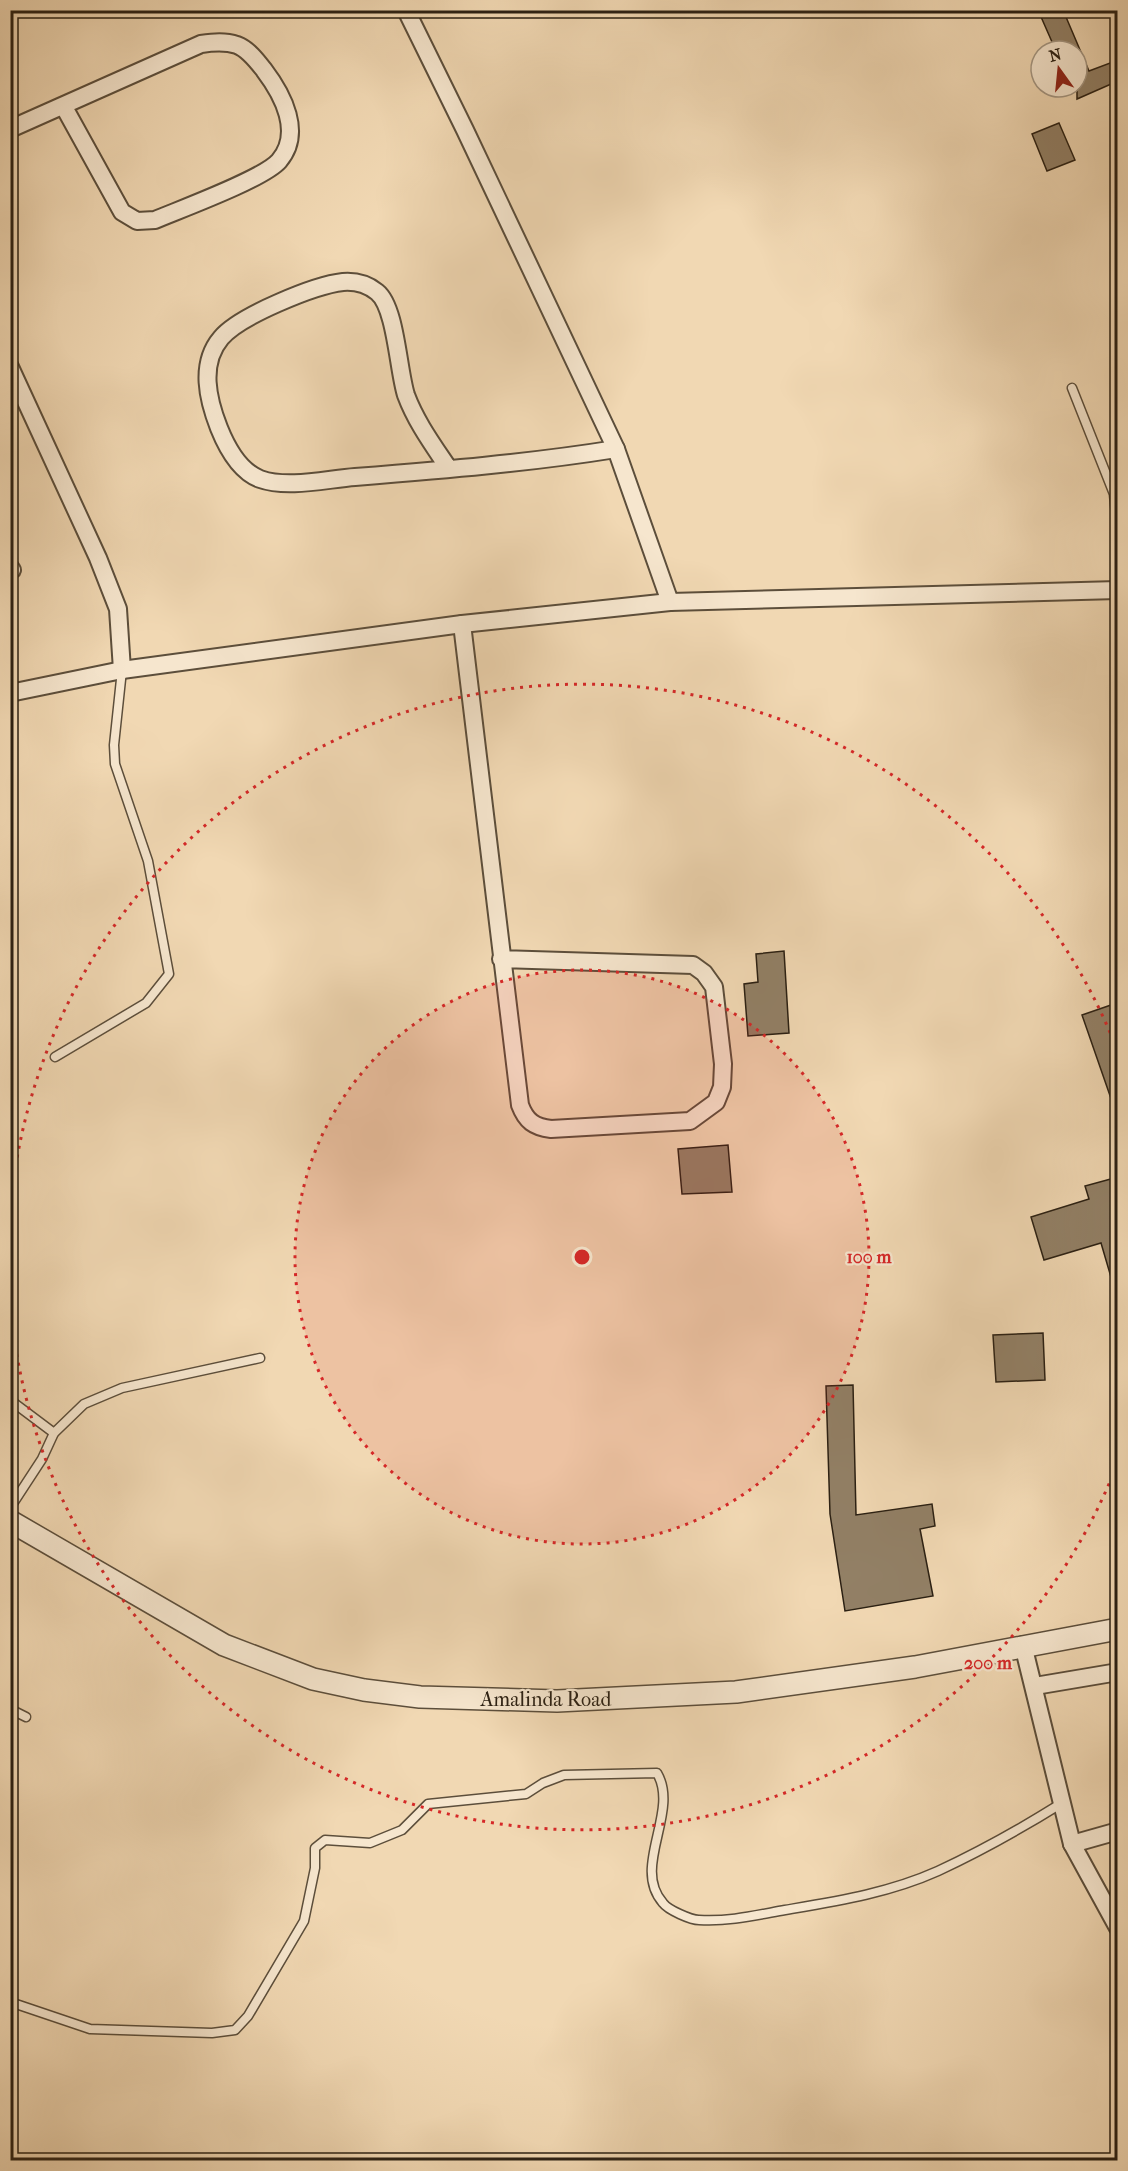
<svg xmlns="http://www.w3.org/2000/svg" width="1128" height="2171" viewBox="0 0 1128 2171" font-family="'IM FELL French Canon',serif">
<rect width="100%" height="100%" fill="#f1d8b3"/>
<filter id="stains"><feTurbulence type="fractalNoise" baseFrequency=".00333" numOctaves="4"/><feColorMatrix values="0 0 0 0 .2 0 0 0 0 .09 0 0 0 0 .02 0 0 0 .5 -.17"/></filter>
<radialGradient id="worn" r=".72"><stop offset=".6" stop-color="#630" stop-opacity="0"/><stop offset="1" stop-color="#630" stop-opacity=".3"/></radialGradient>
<g fill="#928066" stroke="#2b2013" stroke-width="1.5">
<path d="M1038,10H1063L1089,71L1118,60V81L1077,99V51H1056Z"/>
<path d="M1059,123L1075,160L1047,171L1032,134Z"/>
<path d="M784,951L789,1033L748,1036L744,984L758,982L756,954Z"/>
<path d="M1111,1005L1118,1022V1109L1115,1110L1082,1015Z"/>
<path d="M728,1145L732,1192L682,1194L678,1149Z"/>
<path d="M1118,1177V1284H1113L1101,1243L1044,1260L1031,1217L1089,1199L1085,1186Z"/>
<path d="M1043,1333L1045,1380L996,1382L993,1335Z"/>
<path d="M853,1385L856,1515L932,1504L935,1526L920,1529L933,1596L845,1611L830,1514L826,1386Z"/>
</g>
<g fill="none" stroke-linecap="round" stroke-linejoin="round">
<defs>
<g id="service">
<path d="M1072,388L1114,494L1118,536"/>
<path d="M55,1057L146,1003L169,974L148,861L115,764L114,745L122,670"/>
<path d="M10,1400L54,1433"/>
<path d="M10,1508L42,1459L54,1433L84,1404L122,1388L260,1358"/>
<path d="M10,1709L26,1717"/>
<path d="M10,2002L90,2029L212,2033L235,2030L248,2016L304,1921L315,1868V1848L325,1840L370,1843L402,1830L428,1804L526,1794L543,1783L564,1775L657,1773C680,1812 631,1867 663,1903C668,1910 691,1920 699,1920C728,1922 757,1915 785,1910C838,1901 889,1893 938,1871C981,1851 1022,1828 1062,1803"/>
</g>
<g id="minor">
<path d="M406,10L465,130L616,449L670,602"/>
<path d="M10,129L201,44C214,42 225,41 237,45C248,49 257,61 264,70C283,95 303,133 279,161C263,179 181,209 155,220L137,221L122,212L64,107"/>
<path d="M10,367L98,558L118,609L122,670"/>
<path d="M449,469C433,445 416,422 406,395C398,370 396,307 377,292C367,284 356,281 343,282C315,285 239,316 221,338C199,364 208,400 219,428C227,448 239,471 260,479C288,489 327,479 355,477C442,470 529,463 616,449"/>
<path d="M10,567L12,570"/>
<path d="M462,624L520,1105C526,1121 534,1127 551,1129L690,1121L716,1102L722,1087L723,1064L714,987L704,973L693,965L501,959"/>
<path d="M10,693L122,670L462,624L670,602L1118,590"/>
<path d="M1023,1645L1072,1844L1118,1928"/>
<path d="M1035,1686L1118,1672"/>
<path d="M1072,1844L1118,1831"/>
</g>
<path id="tertiary" d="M10,1521L224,1645L313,1679L364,1690L420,1697L557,1701L736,1692L915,1667L1118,1629"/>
</defs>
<use href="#service" stroke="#5c4e3b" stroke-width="11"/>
<use href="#minor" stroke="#5c4e3b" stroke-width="20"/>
<use href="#tertiary" stroke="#5c4e3b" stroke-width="24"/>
<use href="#service" stroke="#f6e6ce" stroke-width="8"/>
<use href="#minor" stroke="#f6e6ce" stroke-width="16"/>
<use href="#tertiary" stroke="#f6e6ce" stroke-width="21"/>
</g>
<circle cx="582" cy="1257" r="287" fill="#d62828" fill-opacity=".12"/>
<g fill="none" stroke="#d62828" stroke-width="3" stroke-dasharray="3 6">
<circle cx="582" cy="1257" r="287"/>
<path d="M1116 1467A574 574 0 0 1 11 1312M11 1202A574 574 0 0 1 1116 1047"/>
</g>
<g text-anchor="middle" stroke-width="4.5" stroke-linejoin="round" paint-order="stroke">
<g font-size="20" fill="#2b2013" stroke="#f6e6ce">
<text x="546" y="1706">Amalinda Road</text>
</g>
</g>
<circle cx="582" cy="1257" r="9" fill="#d62828" stroke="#f6e6ce" stroke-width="3"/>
<g font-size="18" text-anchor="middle" font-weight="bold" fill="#d62828" stroke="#f6e6ce" stroke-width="4.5" stroke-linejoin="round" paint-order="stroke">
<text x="869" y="1263">100 m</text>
<text x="988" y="1669">200 m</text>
</g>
<rect width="1128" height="2171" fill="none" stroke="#f1d8b3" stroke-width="36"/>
<rect x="12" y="12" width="1104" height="2147" fill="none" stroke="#2b2013" stroke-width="3"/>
<rect x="18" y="18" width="1092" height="2135" fill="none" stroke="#2b2013" stroke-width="1.5"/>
<g transform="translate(1059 69) rotate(345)"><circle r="28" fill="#f6e6ce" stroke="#a59783" stroke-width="1.5"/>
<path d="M0-4.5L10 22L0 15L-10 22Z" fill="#8f2418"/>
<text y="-9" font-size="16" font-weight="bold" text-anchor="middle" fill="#2b2013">N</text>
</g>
<rect width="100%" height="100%" filter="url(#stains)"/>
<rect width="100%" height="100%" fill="url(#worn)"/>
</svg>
